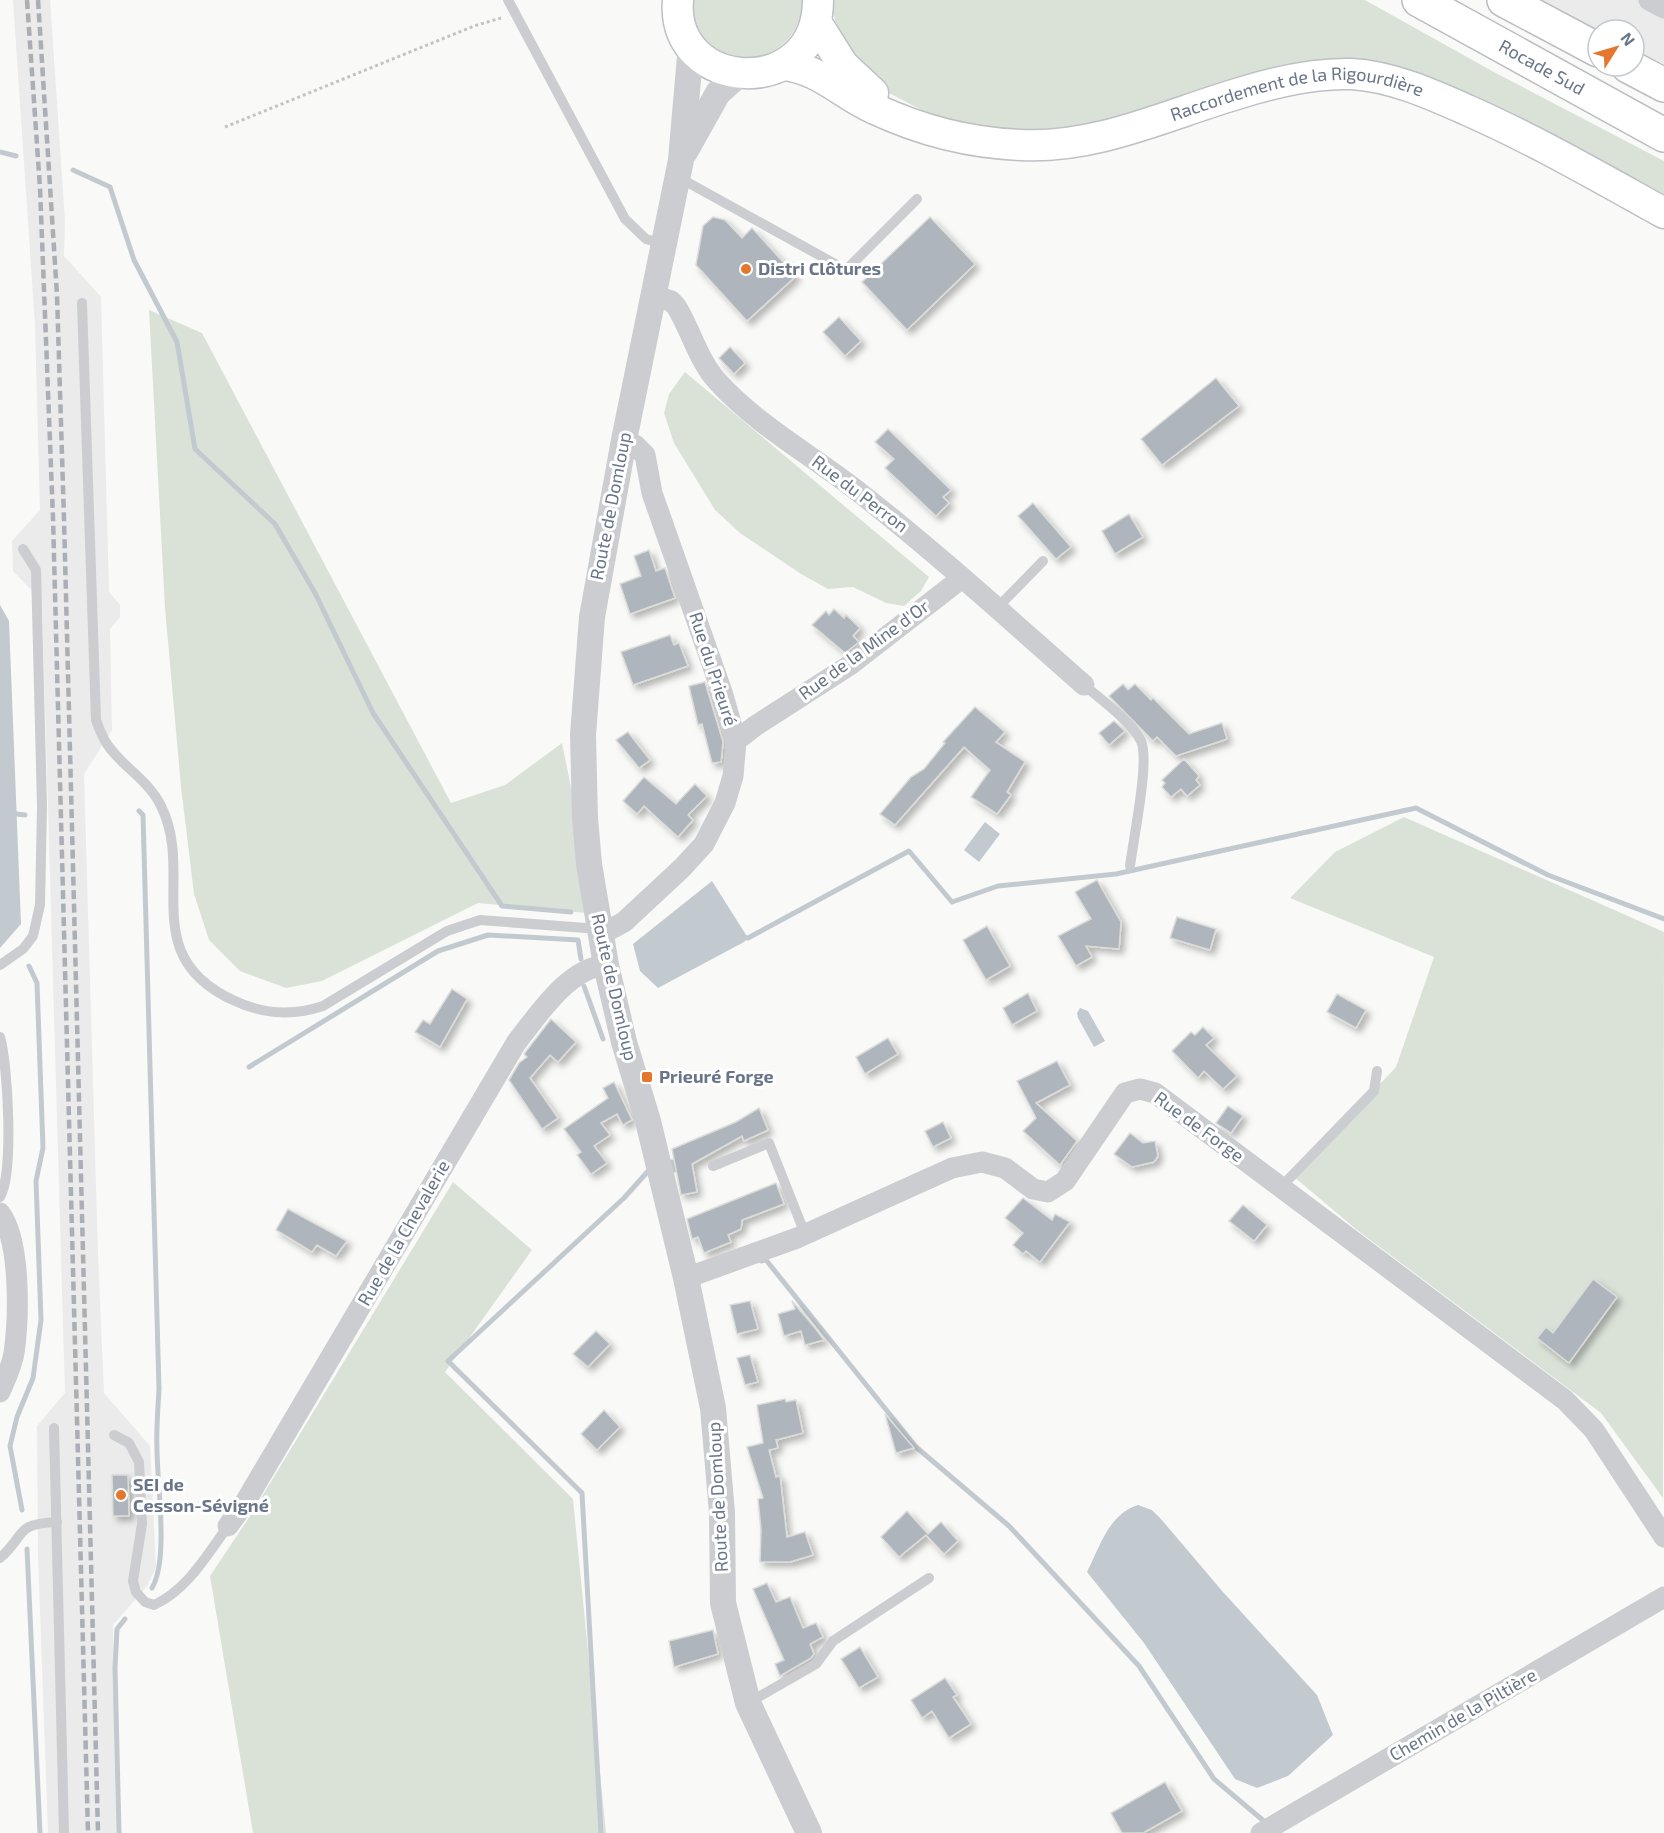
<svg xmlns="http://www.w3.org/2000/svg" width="1664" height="1833" viewBox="0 0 1664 1833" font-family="'Exo 2',sans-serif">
<defs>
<filter id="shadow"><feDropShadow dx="4.5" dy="4.5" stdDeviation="3" flood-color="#0004"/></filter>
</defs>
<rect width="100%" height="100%" fill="#f9faf7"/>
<g fill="#eaebea">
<path d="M13,0H50L65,221L64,256L101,297L109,592L120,605V617L110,629L112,730L84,774L98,1255L104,1393L150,1446L156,1567L147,1586L113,1625L116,1833H48L38,1555L37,1426L65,1393L42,601L13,571L12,541L40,510L35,325Z"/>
<path d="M1540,0H1664V64L1634,49V30H1598Z"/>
</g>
<g fill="#dae2d8">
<path d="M692,0H803C800,65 716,82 696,23C693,16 693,7 692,0Z"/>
<path d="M831,0H1365L1492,71L1664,161V194L1483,100L1401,67L1375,62L1273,69L1233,79L1157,109L1063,133L998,132L939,119L887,92L839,40Z"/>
<path d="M149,310L202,333L451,803L505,785L562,743L597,914L478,903L322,981L286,988L240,971L209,940L194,894L181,787L165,608Z"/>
<path d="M685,372L929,577L921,591L904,606L886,603L853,587L828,589L801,574L740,533L715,510L674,443L664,413L669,394Z"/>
<path d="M1404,817L1664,932L1663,1498L1601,1413L1357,1230L1293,1176L1396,1067L1434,957L1290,898L1335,852Z"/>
<path d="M453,1182L532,1250L445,1372L573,1499L606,1833H253L210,1576L250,1516Z"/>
</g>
<g fill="#c2cad0">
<path d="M0,605L9,621L21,924L0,948Z"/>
<path d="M985,822L1000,834L979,862L964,850Z"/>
<path d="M712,881L748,938L744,942L658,988L640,971L633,944Z"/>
<path d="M1080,1008L1088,1011L1105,1041L1094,1047L1078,1018L1077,1013Z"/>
<path d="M1138,1505L1152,1510L1161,1519L1223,1592L1317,1695L1333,1735L1288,1776L1257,1788L1235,1779L1144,1643L1087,1572C1100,1546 1109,1514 1138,1505Z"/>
</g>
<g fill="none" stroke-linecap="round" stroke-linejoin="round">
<g stroke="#c2cad0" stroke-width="5">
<path d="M0,152L16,156"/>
<path d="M73,170L110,187L134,260L177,342L195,449L275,524L315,593L373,713L502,906L571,912"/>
<path d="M11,810L16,814L25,815"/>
<path d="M139,811L143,815L159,1389C158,1409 156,1429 157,1449C157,1485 169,1559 152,1588"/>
<path d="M741,937L748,938L909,851L952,902L998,886L1116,874L1416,808L1548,875L1664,919"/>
<path d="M584,986L603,1039"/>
<path d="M249,1067L438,951L488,935L578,940L581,959"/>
<path d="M672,1162L674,1170"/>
<path d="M761,1261L766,1260L916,1447L1009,1526L1139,1666L1214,1779L1265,1822"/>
<path d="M22,1510L10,1446L17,1417L33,1378L41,1320L36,1181L43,1148L37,983L29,966"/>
<path d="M27,1549L40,1833"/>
<path d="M119,1833L115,1668L117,1629L125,1619"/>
<path d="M601,1833L582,1493L448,1361L624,1198L650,1169"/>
</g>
</g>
<g fill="#aeb5bc" stroke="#dbdcd9" stroke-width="1.5" filter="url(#shadow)">
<path d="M713,217L725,220L742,238L752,228L796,276L747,321L696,265L703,226Z"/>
<path d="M930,217L975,264L907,330L862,282Z"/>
<path d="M839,317L861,341L845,356L823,332Z"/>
<path d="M730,347L745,363L734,374L719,358Z"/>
<path d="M1216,378L1239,406L1162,465L1141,439Z"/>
<path d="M888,429L951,490L943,497L949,503L936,516L885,468L894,459L875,442Z"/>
<path d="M1033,503L1071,547L1056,559L1018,516Z"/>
<path d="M1129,514L1143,537L1115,554L1102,531Z"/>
<path d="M649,550L656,571L665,568L675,598L630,614L620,584L641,576L634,556Z"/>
<path d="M834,609L844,618L846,615L860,628L853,636L859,642L845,653L812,625L826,611L829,615Z"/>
<path d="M670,635L674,645L679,643L688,666L633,685L621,652Z"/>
<path d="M705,682L723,742L721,762L712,763L702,724L698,725L689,686Z"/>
<path d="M1123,684L1128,690L1135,684L1151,700L1153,698L1189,734L1222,723L1227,739L1176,756L1157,737L1153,741L1109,696Z"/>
<path d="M975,707L1005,732L996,742L1025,762L1007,792L1011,795L997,814L971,797L990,770L964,747L895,825L880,814L911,777L924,769L945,743L943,742Z"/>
<path d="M1114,721L1125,731L1109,745L1099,733Z"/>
<path d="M628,732L650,760L639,768L616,740Z"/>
<path d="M1184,759L1199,776L1196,780L1200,785L1187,796L1181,789L1171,797L1162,787L1165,783L1162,780Z"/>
<path d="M644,777L676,804L695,784L707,796L688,815L693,820L678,837L644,806L637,814L623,801Z"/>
<path d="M1097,880L1121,922L1119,949L1086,946L1092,957L1076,966L1058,936L1091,919L1075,892Z"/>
<path d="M1177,917L1216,929L1210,950L1170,938Z"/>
<path d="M987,926L1010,966L986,980L963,940Z"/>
<path d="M452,989L467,999L440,1047L415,1032L423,1020L430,1024Z"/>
<path d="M1028,993L1037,1011L1012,1025L1003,1008Z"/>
<path d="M1337,994L1366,1010L1356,1028L1327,1012Z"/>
<path d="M551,1019L576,1042L558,1062L550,1055L530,1078L558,1118L542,1129L509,1080L519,1063L527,1057L524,1054L527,1050Z"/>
<path d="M1203,1027L1214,1038L1206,1045L1237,1076L1223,1089L1204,1071L1198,1078L1172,1051L1191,1032L1195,1035Z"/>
<path d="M888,1038L898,1054L865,1074L856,1057Z"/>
<path d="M1057,1061L1070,1085L1036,1103L1077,1141L1060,1165L1023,1131L1036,1118L1017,1081Z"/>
<path d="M614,1082L632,1120L623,1125L617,1114L601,1123L610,1135L594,1146L607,1163L591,1174L577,1155L581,1152L564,1129L608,1098L603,1088Z"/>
<path d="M1228,1106L1243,1116L1231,1133L1216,1123Z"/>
<path d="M759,1108L768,1130L744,1141L742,1136L692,1164L697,1192L681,1195L672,1149L736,1122Z"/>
<path d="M943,1122L951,1138L933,1147L925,1131Z"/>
<path d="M1130,1133L1143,1143L1155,1141L1158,1156L1154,1162L1132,1167L1114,1154Z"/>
<path d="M776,1183L784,1204L742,1220L741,1229L728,1235L731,1242L704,1253L698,1237L692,1239L687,1219Z"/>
<path d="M1023,1198L1052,1220L1055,1214L1070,1222L1040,1262L1026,1251L1023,1254L1013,1245L1023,1233L1005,1218Z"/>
<path d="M1243,1205L1267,1225L1254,1241L1229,1221Z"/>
<path d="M288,1209L347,1241L336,1256L317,1245L312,1252L276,1230Z"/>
<path d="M1593,1279L1617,1297L1569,1363L1537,1338L1546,1327L1553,1333Z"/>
<path d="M750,1301L758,1329L737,1334L730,1305Z"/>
<path d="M792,1301L815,1328L824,1340L805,1345L801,1331L784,1336L778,1314L795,1309Z"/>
<path d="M596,1331L610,1344L588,1367L573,1354Z"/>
<path d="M750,1355L758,1382L745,1385L737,1358Z"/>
<path d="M785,1399L786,1402L796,1400L803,1433L776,1440L778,1448L769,1450L776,1477L780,1476L787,1537L805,1532L813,1555L790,1562H760L761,1530L758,1499L763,1498L747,1447L763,1443L757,1405Z"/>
<path d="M604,1410L620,1427L597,1450L581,1434Z"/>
<path d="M885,1414L914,1448L896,1453Z"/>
<path d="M112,1475H128L129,1516H113Z"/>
<path d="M907,1511L928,1534L941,1522L958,1541L944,1554L926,1535L899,1557L881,1537Z"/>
<path d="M767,1583L776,1602L790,1597L803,1628L816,1623L823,1637L810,1644L814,1654L811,1658L780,1676L775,1664L784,1660L753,1589Z"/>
<path d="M713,1630L718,1654L674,1667L669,1641Z"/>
<path d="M860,1647L878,1677L859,1688L841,1659Z"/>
<path d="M945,1678L957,1695L953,1697L971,1724L949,1738L932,1711L922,1718L911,1700Z"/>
<path d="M1165,1782L1182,1811L1143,1833H1122L1111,1813Z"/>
</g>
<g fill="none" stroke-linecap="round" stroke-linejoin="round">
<defs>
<g id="secondary">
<path d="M678,0C670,93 818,102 818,0"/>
<path d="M816,22L843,65L873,93"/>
<path id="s1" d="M783,65C819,68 843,95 875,109C920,130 971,143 1021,145C1097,149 1168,114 1240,93C1275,82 1314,73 1351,74C1391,76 1431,94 1467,110C1535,140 1599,177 1664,213"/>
</g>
<g id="trunk">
<path id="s2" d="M1419,0L1664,135"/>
<path d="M1504,0L1598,50"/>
<path d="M1628,66L1664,85"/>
</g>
</defs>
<use href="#secondary" stroke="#bdc0c5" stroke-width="33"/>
<use href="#trunk" stroke="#bbbdc1" stroke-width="36"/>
<path stroke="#c2c3c6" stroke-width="3" stroke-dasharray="3 3" stroke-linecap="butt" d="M225,127L474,26L501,18"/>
<g stroke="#cbcdd1" stroke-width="10">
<path d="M508,0L625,219L646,239L663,244"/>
<path d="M678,177L846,270L917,199"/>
<path d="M82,303L96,720C99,728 102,737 107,744C122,767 148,779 161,806C196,876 135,956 235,1001C265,1015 293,1016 323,1006L447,931L480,920L599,929"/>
<path d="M996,609L1043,561"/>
<path d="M1084,685C1100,699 1132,722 1141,741C1150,760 1133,841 1130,866"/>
<path d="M0,965L23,949L33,936L40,905L42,806L36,570L23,549"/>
<path d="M0,1037C8,1064 14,1175 0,1197"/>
<path d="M713,1166L769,1143L805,1234"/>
<path d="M1281,1187L1374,1091L1377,1071"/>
<path d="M54,1428L64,1833"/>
<path d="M114,1435L129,1443L139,1462L142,1524L133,1581L136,1592L145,1602L154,1605C187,1590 207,1555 228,1526"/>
<path d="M0,1558C27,1535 13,1524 57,1522"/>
<path d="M748,1703L816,1664L833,1641L929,1578"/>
</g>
<g stroke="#cbcdd1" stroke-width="21">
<path d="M1649,0L1664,8"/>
<path d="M653,295L671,301L676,306C691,330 698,360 717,381C758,426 813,456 860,493C938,554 1010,620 1084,685"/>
<path d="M736,741L755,726L850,665L962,578"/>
<path d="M599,929H611L624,922L682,868L704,844L725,803L733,776L736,741L723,695L652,493L645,455L635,445L624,440"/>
<path d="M0,1213C21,1241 19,1318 14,1353C12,1366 5,1380 0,1392"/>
<path d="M686,1278L797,1238L952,1168L982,1162L1005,1168L1033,1189L1048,1192L1065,1181L1125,1093L1140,1089L1155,1093L1565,1400L1594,1430L1664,1537"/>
<path d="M228,1526L244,1504L516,1043C538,1015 568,968 606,965"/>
<path d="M1261,1833L1664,1597"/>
</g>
<g stroke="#cbcdd1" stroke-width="26">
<path d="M691,45L681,160L624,440L592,617L583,735L585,818L589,864L606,965L624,1042L648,1121L686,1278L713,1408L722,1513L723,1603L748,1703L809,1833"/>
<path d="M685,152L718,93L739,74"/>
</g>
<use href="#secondary" stroke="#fff" stroke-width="30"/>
<use href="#trunk" stroke="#fff" stroke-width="33"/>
<g stroke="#aaaeb5" stroke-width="4.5" stroke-dasharray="9 4.5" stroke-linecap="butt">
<path d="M27,0L40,188L53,518L88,1833"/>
<path d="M38,0L57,295L64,519L98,1833"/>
</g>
</g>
<g fill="#e4762d" stroke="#fff" stroke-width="2">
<circle cx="746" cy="269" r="6"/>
<rect x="641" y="1071" width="12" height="12" rx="3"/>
<circle cx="121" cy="1495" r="6"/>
</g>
<g text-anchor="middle" stroke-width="6" stroke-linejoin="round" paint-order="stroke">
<g font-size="18" fill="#697589" stroke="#fff">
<text dy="6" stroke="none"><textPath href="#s2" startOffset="140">Rocade Sud</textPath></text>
<text dy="6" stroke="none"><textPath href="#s1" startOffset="538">Raccordement de la Rigourdière</textPath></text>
<text transform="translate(860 494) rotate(37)" y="6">Rue du Perron</text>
<text transform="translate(611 506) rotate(-79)" y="6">Route de Domloup</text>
<text transform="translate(864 650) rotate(-36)" y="6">Rue de la Mine d'Or</text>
<text transform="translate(713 669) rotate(72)" y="6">Rue du Prieuré</text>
<text transform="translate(614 987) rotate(77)" y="6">Route de Domloup</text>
<text transform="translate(1199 1127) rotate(36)" y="6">Rue de Forge</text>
<text transform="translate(404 1233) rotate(-60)" y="6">Rue de la Chevalerie</text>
<text transform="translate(718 1497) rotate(-93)" y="6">Route de Domloup</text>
<text transform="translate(1463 1715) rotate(-30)" y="6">Chemin de la Piltière</text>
</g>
<g font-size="18" font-weight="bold" fill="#697589" stroke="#fff" text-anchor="start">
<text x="758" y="275">Distri Clôtures</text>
<text x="659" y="1083">Prieuré Forge</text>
<text x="133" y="1491">SEI de<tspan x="133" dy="21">Cesson-Sévigné</tspan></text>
</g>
</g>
<g transform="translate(1616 48) rotate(53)"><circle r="28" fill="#ffffff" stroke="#c3c8d0" stroke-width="1.5"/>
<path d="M0-4.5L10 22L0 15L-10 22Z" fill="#e4762d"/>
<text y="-9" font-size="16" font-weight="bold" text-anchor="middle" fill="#697589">N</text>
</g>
</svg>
